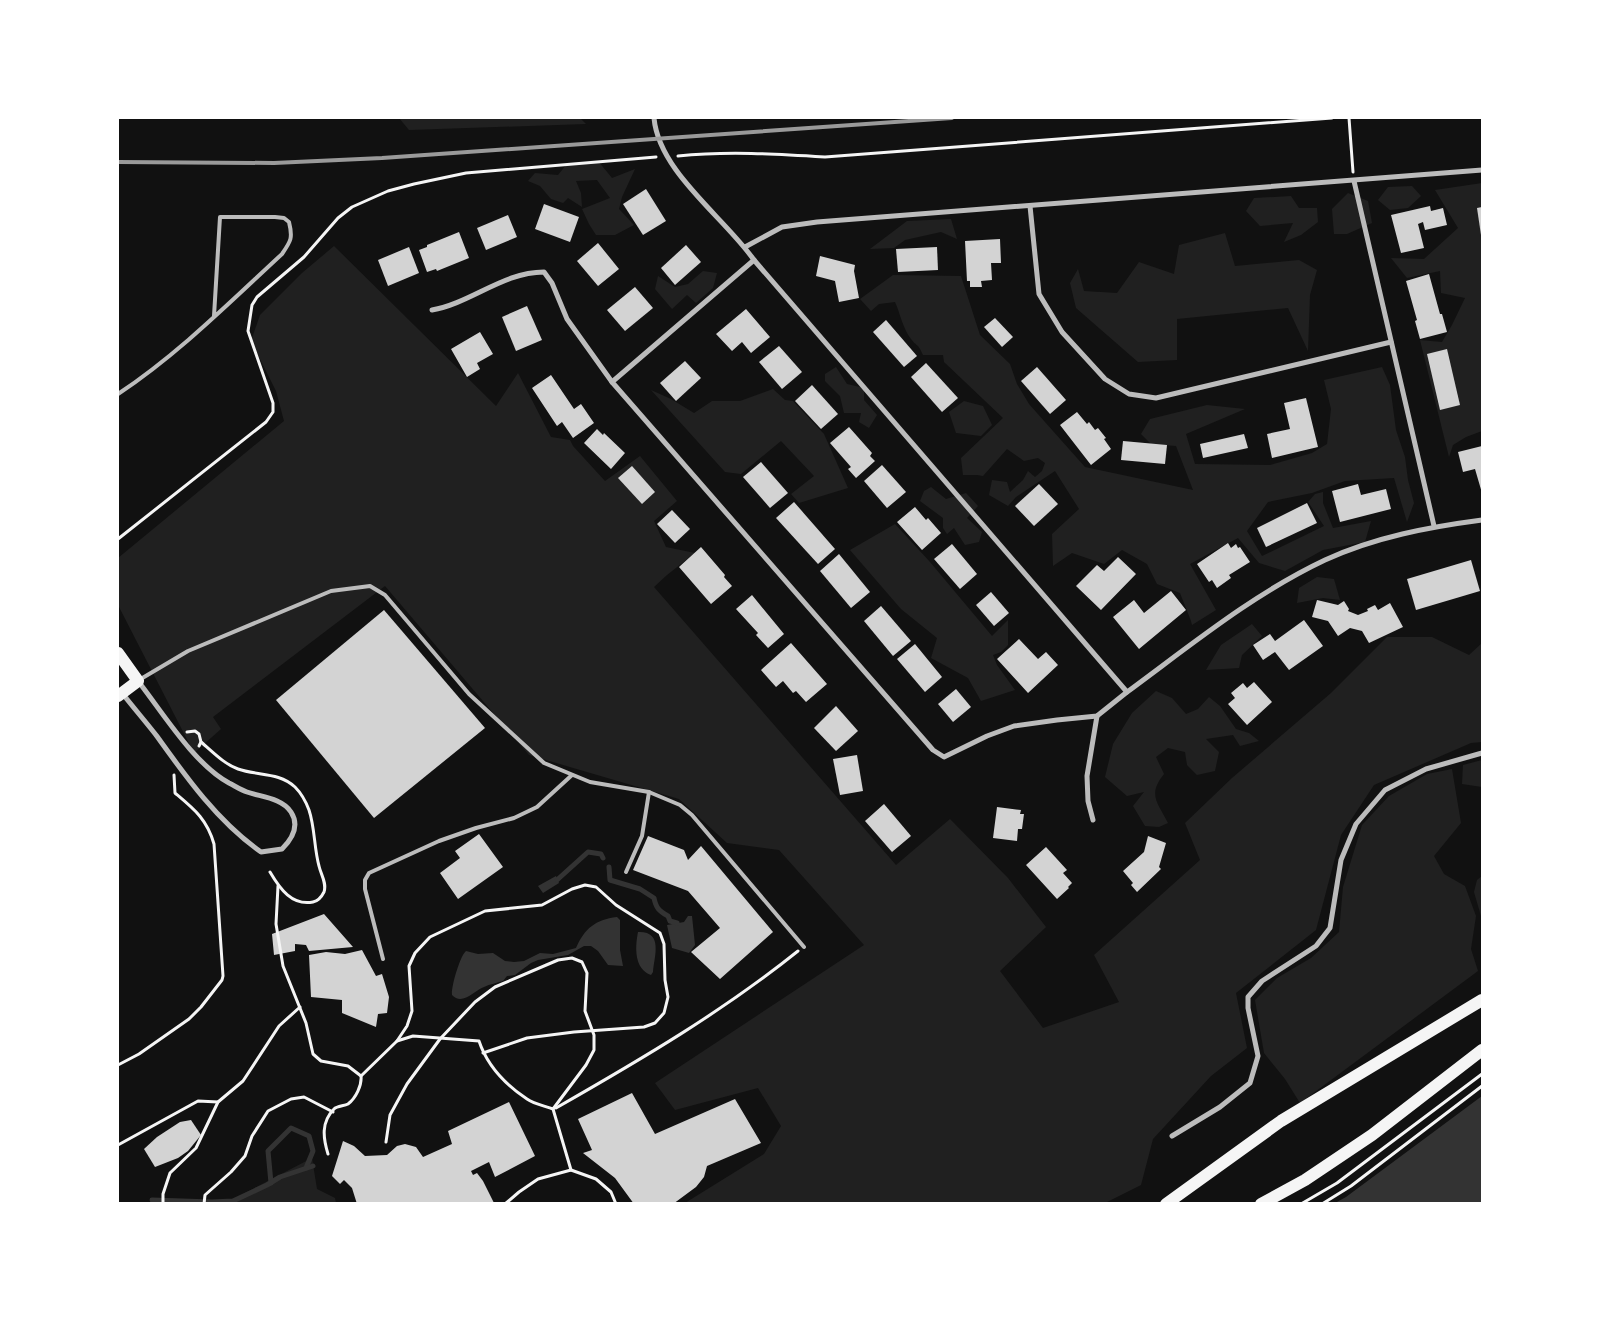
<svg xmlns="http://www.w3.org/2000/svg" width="1600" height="1321" viewBox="0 0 1600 1321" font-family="'Open Sans',sans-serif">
<rect width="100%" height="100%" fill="#111"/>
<g fill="#202020">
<path d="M399,118H580L586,124L409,130Z"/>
<path d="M598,161L612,178L635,169L622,197L619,209L634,225L615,235H596L589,224L582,209L610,198L597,180L576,181L581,193L582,207L568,198L563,203L551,199L540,186L528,181L535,173L558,175L567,164Z"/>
<path d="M1482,183V431L1466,437L1453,445L1449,457L1420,340L1442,342L1452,325L1465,298L1441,293L1440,271L1407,278L1391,258L1424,259L1458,228L1435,190Z"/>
<path d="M1412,186L1421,196L1408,208L1390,210L1378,200L1388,187Z"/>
<path d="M1348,193L1368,201L1372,223L1347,234H1334L1332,209Z"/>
<path d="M1291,196L1299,208H1317L1318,222L1301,235L1284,242L1293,223L1260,226L1246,211L1254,198Z"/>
<path d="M951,219L957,239L941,232L905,240L894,248L870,249L907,221Z"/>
<path d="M1225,233L1235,266L1299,260L1317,270L1310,295L1308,351L1288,308L1177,319V360L1138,362L1076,308L1070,283L1078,269L1084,291L1117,293L1139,262L1174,274L1179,245Z"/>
<path d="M334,246L496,406L518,373L551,437L570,440L573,446L605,481L640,456L677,501L654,521L666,547L695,553L667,575L654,587L896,865L950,819L1008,878L1046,927L1000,971L1043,1028L1119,1002L1094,955L1200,860L1185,823L1232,778L1331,693L1387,637H1432L1469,655L1482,643V742L1471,743L1374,785L1341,835L1316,930L1236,993L1247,1048L1211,1076L1153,1139L1141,1185L1103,1204L685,1203L764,1154L781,1126L758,1088L675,1110L655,1083L864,945L779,850L727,843L679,799L529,755L385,586L213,717L221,729L194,753L118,605V558L284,421L276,391L251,341L260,315L302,273Z"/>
<path d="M703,271L717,273L713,288L696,303L687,295L672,309L655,289L658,276L675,287L688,284Z"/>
<path d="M893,275L961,276L980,335L1010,364L1017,384L1029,404L1085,467L1193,490L1176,446L1151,444L1141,434L1150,419L1207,405L1245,409L1186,434L1195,464L1270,465L1312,453L1327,444L1331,409L1324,380L1382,367L1390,385L1396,430L1405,457L1408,480L1414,503L1407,522L1394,478L1345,481L1312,493L1268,502L1247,531L1262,556L1324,526L1308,502L1315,494L1323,492V503L1333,528L1371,521L1365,542L1323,550L1285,571L1259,563L1238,538L1190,564L1216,610L1192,625L1191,621L1180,593L1157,584L1147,564L1122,550L1104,564L1072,553L1053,566L1052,534L1079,509L1055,471L1016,497L1008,506L989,495L992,480L1007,482L1010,492L1023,480L1028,471L1035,477L1042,471L1045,463L1038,458L1024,461L1007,449L983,476L977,475H963L961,458L1003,418L944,362L943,355H923C918,343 917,347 911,339C903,329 900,313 895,302L879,304L871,311L860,299Z"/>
<path d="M836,367L847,384L864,388V400L877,415L869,428L859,422L861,413H844L840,396L825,381V374Z"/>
<path d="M773,389L785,400L793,401L824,434L848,488L799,503L791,494L814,476L781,441L741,474L725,472L651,390L671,399L694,413L712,401H740Z"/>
<path d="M964,401L983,406L992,425L981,436L956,433L949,412Z"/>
<path d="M931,487L946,499L966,493L978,506L967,518L982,532L979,542L965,545L954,528L947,534L943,528V518L920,501L924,491Z"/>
<path d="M895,524L930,562L992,636L1008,620V645L1001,652L993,655L997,665L1015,690L981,701L968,678L931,658L937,638L901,609L850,550Z"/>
<path d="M1317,577L1334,579L1340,600L1323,598L1297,603L1299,588Z"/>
<path d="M1252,624L1262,636L1242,655L1239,668L1206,670L1221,645Z"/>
<path d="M1156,691L1172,698L1186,714L1198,709L1209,697L1220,706L1236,729L1249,733L1259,741L1240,746L1233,735L1206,739L1219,752L1215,771L1197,775L1187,765L1185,752L1168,748L1156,757L1164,774C1147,795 1158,803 1168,823L1159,827L1145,826L1133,806L1144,792L1127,796L1105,777L1113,744L1132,713Z"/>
<path d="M1482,760V787L1462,784L1463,765Z"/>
<path d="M1452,769L1461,823L1434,856L1444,874L1465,886L1476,916L1471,949L1478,971L1300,1103L1285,1079L1264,1053L1255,1000L1277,978L1311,958L1339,932L1343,887L1362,825L1389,796L1427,774Z"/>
<path d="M1482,876V915L1481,916L1474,892L1477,880Z"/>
<path d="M312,1158L317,1189L335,1198L336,1203H226Z"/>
</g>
<g fill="#333">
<path d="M556,876L559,883L543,893L538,886Z"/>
<path d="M688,916H692L695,945L689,953L672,948L667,925L684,922Z"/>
<path d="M617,917L620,920V950L623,966L608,965L598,951L591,946H584L568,955L538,960L531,963L515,975L507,976L503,981C497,983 490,984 484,987C474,991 462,1006 452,995C451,987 460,956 466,951L478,954L493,953L505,961L514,962L524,961L540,953L553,954L576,948C585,928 595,920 617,917Z"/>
<path d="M638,932C664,931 654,957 653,972L651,975C634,969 635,947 638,932Z"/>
<path d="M1482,1096V1203H1335L1346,1197Z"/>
</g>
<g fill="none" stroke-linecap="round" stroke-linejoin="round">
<g stroke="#333" stroke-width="5">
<path d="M609,867L610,880L640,889L654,898C656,908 659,911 668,916L670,921L677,923"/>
<path d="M557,880L588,852L601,854L603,858"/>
<path d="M271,1183L268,1151L291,1128L309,1136L313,1151L306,1168"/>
<path d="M152,1200L212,1202L233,1201L267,1185L280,1177L313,1166"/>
</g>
</g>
<g fill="#d3d3d3">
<path d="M646,189L666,221L643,235L623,204Z"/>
<path d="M544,204L579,217L570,242L535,229Z"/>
<path d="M1430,206L1431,211L1443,208L1447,225L1425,230L1423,222L1418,224L1424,248L1401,253L1391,215Z"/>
<path d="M1482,207V235H1481L1477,208Z"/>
<path d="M508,215L517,237L486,250L477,228Z"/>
<path d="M459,232L469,258L437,271L436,269L427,272L419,250L427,247V245Z"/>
<path d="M1000,239L1001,263H991L992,280L981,281L982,287H970V281H967L965,241Z"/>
<path d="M598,243L619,269L598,286L577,261Z"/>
<path d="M686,245L701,262L675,285L661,268Z"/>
<path d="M409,247L419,273L388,286L378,260Z"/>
<path d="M937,247L938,270L898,272L896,249Z"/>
<path d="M820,256L855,265L854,271L859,298L839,302L835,281L816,276Z"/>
<path d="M1429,274L1440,314H1442L1447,332L1420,339L1415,321L1417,320L1406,281Z"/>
<path d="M635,287L653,308L625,331L607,310Z"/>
<path d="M527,306L542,340L516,351L502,317Z"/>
<path d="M746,309L770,337L751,353L742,342L732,351L716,334Z"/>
<path d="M995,318L1013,337L1002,347L984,327Z"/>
<path d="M886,320L917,356L904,367L873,332Z"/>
<path d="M480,332L493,354L477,363L480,369L467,377L451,349Z"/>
<path d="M779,346L802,372L782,389L759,362Z"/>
<path d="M1447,349L1460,405L1440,410L1427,354Z"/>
<path d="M685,361L701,378L676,401L660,383Z"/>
<path d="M926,363L958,398L942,412L911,377Z"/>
<path d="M1037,367L1066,400L1050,414L1021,381Z"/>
<path d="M551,375L574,409L581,404L594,423L573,438L562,422L557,426L532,388Z"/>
<path d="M812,385L838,414L821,429L795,401Z"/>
<path d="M1306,398L1318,447L1272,458L1267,434L1290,429L1284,403Z"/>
<path d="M1077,412L1087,424L1089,422L1095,430L1098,428L1106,438L1104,439L1111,449L1091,465L1060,425Z"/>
<path d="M849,427L872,453L870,456L875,461L856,478L848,469L851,467L830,443Z"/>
<path d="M597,429L603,435L604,433L625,453L611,469L584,443Z"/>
<path d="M1244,434L1248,448L1203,458L1200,444Z"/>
<path d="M1123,441L1167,445L1165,464L1121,460Z"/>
<path d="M1482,446V493L1475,469L1463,472L1458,452Z"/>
<path d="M761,462L788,493L770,508L743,477Z"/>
<path d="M882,465L906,492L887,508L864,481Z"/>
<path d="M632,466L655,492L642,504L618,478Z"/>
<path d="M1039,484L1058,504L1034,526L1015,506Z"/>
<path d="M1358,484L1361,495L1386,489L1391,509L1340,522L1332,491Z"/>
<path d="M794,502L835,549L818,564L776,518Z"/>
<path d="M1307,503L1317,523L1266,547L1257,528Z"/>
<path d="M915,507L926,520L928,518L941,533L922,550L897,522Z"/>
<path d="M672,510L690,529L675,543L657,524Z"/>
<path d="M1228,543L1231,548L1236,544L1238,548L1240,547L1250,562L1229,575L1231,578L1217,588L1212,580L1209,582L1197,564Z"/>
<path d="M952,544L977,574L960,589L934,559Z"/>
<path d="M701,547L725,575L724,577L732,586L711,604L679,567Z"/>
<path d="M839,554L870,592L851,608L820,571Z"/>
<path d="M1118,557L1136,574L1101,610L1076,586L1097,565L1104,571Z"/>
<path d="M1471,560L1480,591L1416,610L1407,579Z"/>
<path d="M1171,591L1186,610L1139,649L1113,617L1134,600L1144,613Z"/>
<path d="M991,592L1009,613L994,626L976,605Z"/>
<path d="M752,595L784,634L768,648L756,635L758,633L736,609Z"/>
<path d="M1317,600L1338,605L1344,601L1349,609L1348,611L1358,615L1368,611L1367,609L1375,605L1378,610L1390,603L1403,627L1369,643L1362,631L1350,628L1338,636L1328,621L1312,617Z"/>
<path d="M881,606L911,641L893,656L864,621Z"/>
<path d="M384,610L485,728L374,818L276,700Z"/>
<path d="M1304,620L1323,646L1289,670L1275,652L1263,660L1253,645L1270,634L1275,641Z"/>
<path d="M1019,639L1038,659L1046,652L1058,665L1028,693L997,659Z"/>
<path d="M791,643L827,684L806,702L796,691L793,693L783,681L776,687L761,670Z"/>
<path d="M915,644L942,677L925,692L897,659Z"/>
<path d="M1254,682L1272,702L1247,725L1228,704L1235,698L1231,693L1243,683L1247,688Z"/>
<path d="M956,689L971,707L953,722L938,704Z"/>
<path d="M836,706L858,731L836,751L814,728Z"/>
<path d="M857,755L863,791L840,795L833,759Z"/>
<path d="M884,804L911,836L892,852L865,821Z"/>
<path d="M997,807L1021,810L1020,814H1024L1022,829H1018L1017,841L993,838Z"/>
<path d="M479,834L503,867L458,899L440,873L460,858L455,851Z"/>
<path d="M648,836L684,850L688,860L701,846L773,932L720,979L691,952L720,928L688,891L633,870Z"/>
<path d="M1148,836L1166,843L1159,867L1161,869L1137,892L1131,885L1133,883L1123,871L1144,852Z"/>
<path d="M1046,847L1067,870L1063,873L1072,883L1068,887L1069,888L1057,899L1026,865Z"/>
<path d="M324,914L353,947L309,951L306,945L295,944V951L274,955L272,934Z"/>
<path d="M362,950L376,976L382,974L389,997L387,1013L378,1014L376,1027L342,1013V1000L311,997L309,955L326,952L345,954Z"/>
<path d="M632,1093L655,1134L735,1099L761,1143L707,1166L704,1177L696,1187L673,1204H634L615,1178L583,1153L592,1150L578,1119Z"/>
<path d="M509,1102L535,1156L495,1177L489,1162L471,1171L473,1175L477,1173L483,1181L494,1203L357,1204L352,1188L344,1180L340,1184L332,1176L343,1141L354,1146L365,1156L387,1155L397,1146L405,1144L416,1147L423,1157L452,1144L448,1131Z"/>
<path d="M191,1120L201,1135L188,1151L178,1158L155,1167L144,1149L157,1137L180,1122Z"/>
</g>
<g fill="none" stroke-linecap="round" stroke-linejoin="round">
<g stroke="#f5f5f5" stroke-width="3">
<path d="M1349,118L1353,172"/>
<path d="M678,156C727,151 776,154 825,157L1332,118"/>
<path d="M118,539L266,422L273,412V403L248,331L252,305L257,297L304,257L338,218L352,207L388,191L414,184L466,173L656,157"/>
<path d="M187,732L195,731L199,734L201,742L199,746"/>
<path d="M201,742C213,752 224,764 238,769C258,776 279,772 295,787C302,794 306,802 309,810C315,828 314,848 319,866C321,875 327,883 324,892C322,896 318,901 313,902C292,906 280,889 270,872"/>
<path d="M278,886L276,924L283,966L306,1023L313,1054L321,1061L348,1066L361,1076C362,1085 356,1098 348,1104C344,1106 337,1106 334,1109C321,1122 323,1138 328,1154"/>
<path d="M397,1041L407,1026L412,1011L409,966L415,953L430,937L485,911L542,905L572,889L585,885L596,887L616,905L660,933L664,944L665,980L668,997L664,1013L655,1023L644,1027L574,1032L527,1038L483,1053"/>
<path d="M118,1065L139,1054L189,1019L201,1007L222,980L223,976L214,844C207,819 194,809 175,793L174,775"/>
<path d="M361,1076L397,1041L413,1036L479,1041C487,1065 506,1085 527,1099C534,1104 545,1106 553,1109L571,1170"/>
<path d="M556,1108C640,1060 722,1012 798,951"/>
<path d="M386,1142L390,1115L407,1084L440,1039L475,1002L495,987L558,960L572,958L582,962L587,973L585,1011L594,1035V1050L586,1065L553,1109"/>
<path d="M118,1145L198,1101L218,1102"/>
<path d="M163,1204V1194L170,1173L196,1148L218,1102L243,1081L279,1026L300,1007"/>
<path d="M204,1204L205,1195L231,1172L245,1156L252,1136L268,1111L291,1099L304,1097L333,1112"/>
<path d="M505,1204L519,1192L538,1179L571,1170L596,1179L611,1192L616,1204"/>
<path d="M1301,1204L1337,1183L1482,1074"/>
<path d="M1322,1204L1351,1186L1482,1086"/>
</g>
<g stroke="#bcbcbc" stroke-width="4">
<path d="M118,394C177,355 229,303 282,254C291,241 293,238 289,222L284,218L275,217H220L214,316"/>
<path d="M139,680L188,651L331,591L370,586L385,595L469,694L544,763L590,782L649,792L680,805L692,815L804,947"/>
<path d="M626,872L642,836L649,792"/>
<path d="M383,959L365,889V880L369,873L439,841L476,828L514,818L537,807L572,775"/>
</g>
<g stroke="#bcbcbc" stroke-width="5">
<path d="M654,118C659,172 724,217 754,260L1127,692C1191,645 1253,594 1325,560C1375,537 1429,527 1482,520"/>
<path d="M1354,181L1434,526"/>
<path d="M1030,206L1039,294L1062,332L1105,379L1129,394L1156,398L1391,342"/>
<path d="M745,247L782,227L817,222L1482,170"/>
<path d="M754,260L612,382L933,750L944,757L987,736L1014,726L1057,720L1097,716L1127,692"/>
<path d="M432,310C471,303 503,272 544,272L552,283L567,319L612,382"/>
<path d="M122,693C133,707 145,721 156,735C186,777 218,822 261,852L282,849C292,839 300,826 291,812C282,798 261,797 247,792C241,790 235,786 229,783C194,764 163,713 138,681"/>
<path d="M1093,820L1088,801L1087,776L1097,716"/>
<path d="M1172,1136L1220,1107L1250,1083L1258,1056L1248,1008V997L1262,981L1316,946L1330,928L1341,860L1356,824L1385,790L1426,769L1482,753"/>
</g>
<g stroke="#f5f5f5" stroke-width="12">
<path d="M118,653L138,681L118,696"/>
<path d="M1166,1204L1281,1121L1482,1000"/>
<path d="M1261,1204L1305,1180L1372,1135L1482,1050"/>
</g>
<path stroke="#9a9a9a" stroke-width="4" d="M118,162L274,163L382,158L952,118"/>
</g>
<rect width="1600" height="1321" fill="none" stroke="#ffffff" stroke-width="238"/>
</svg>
